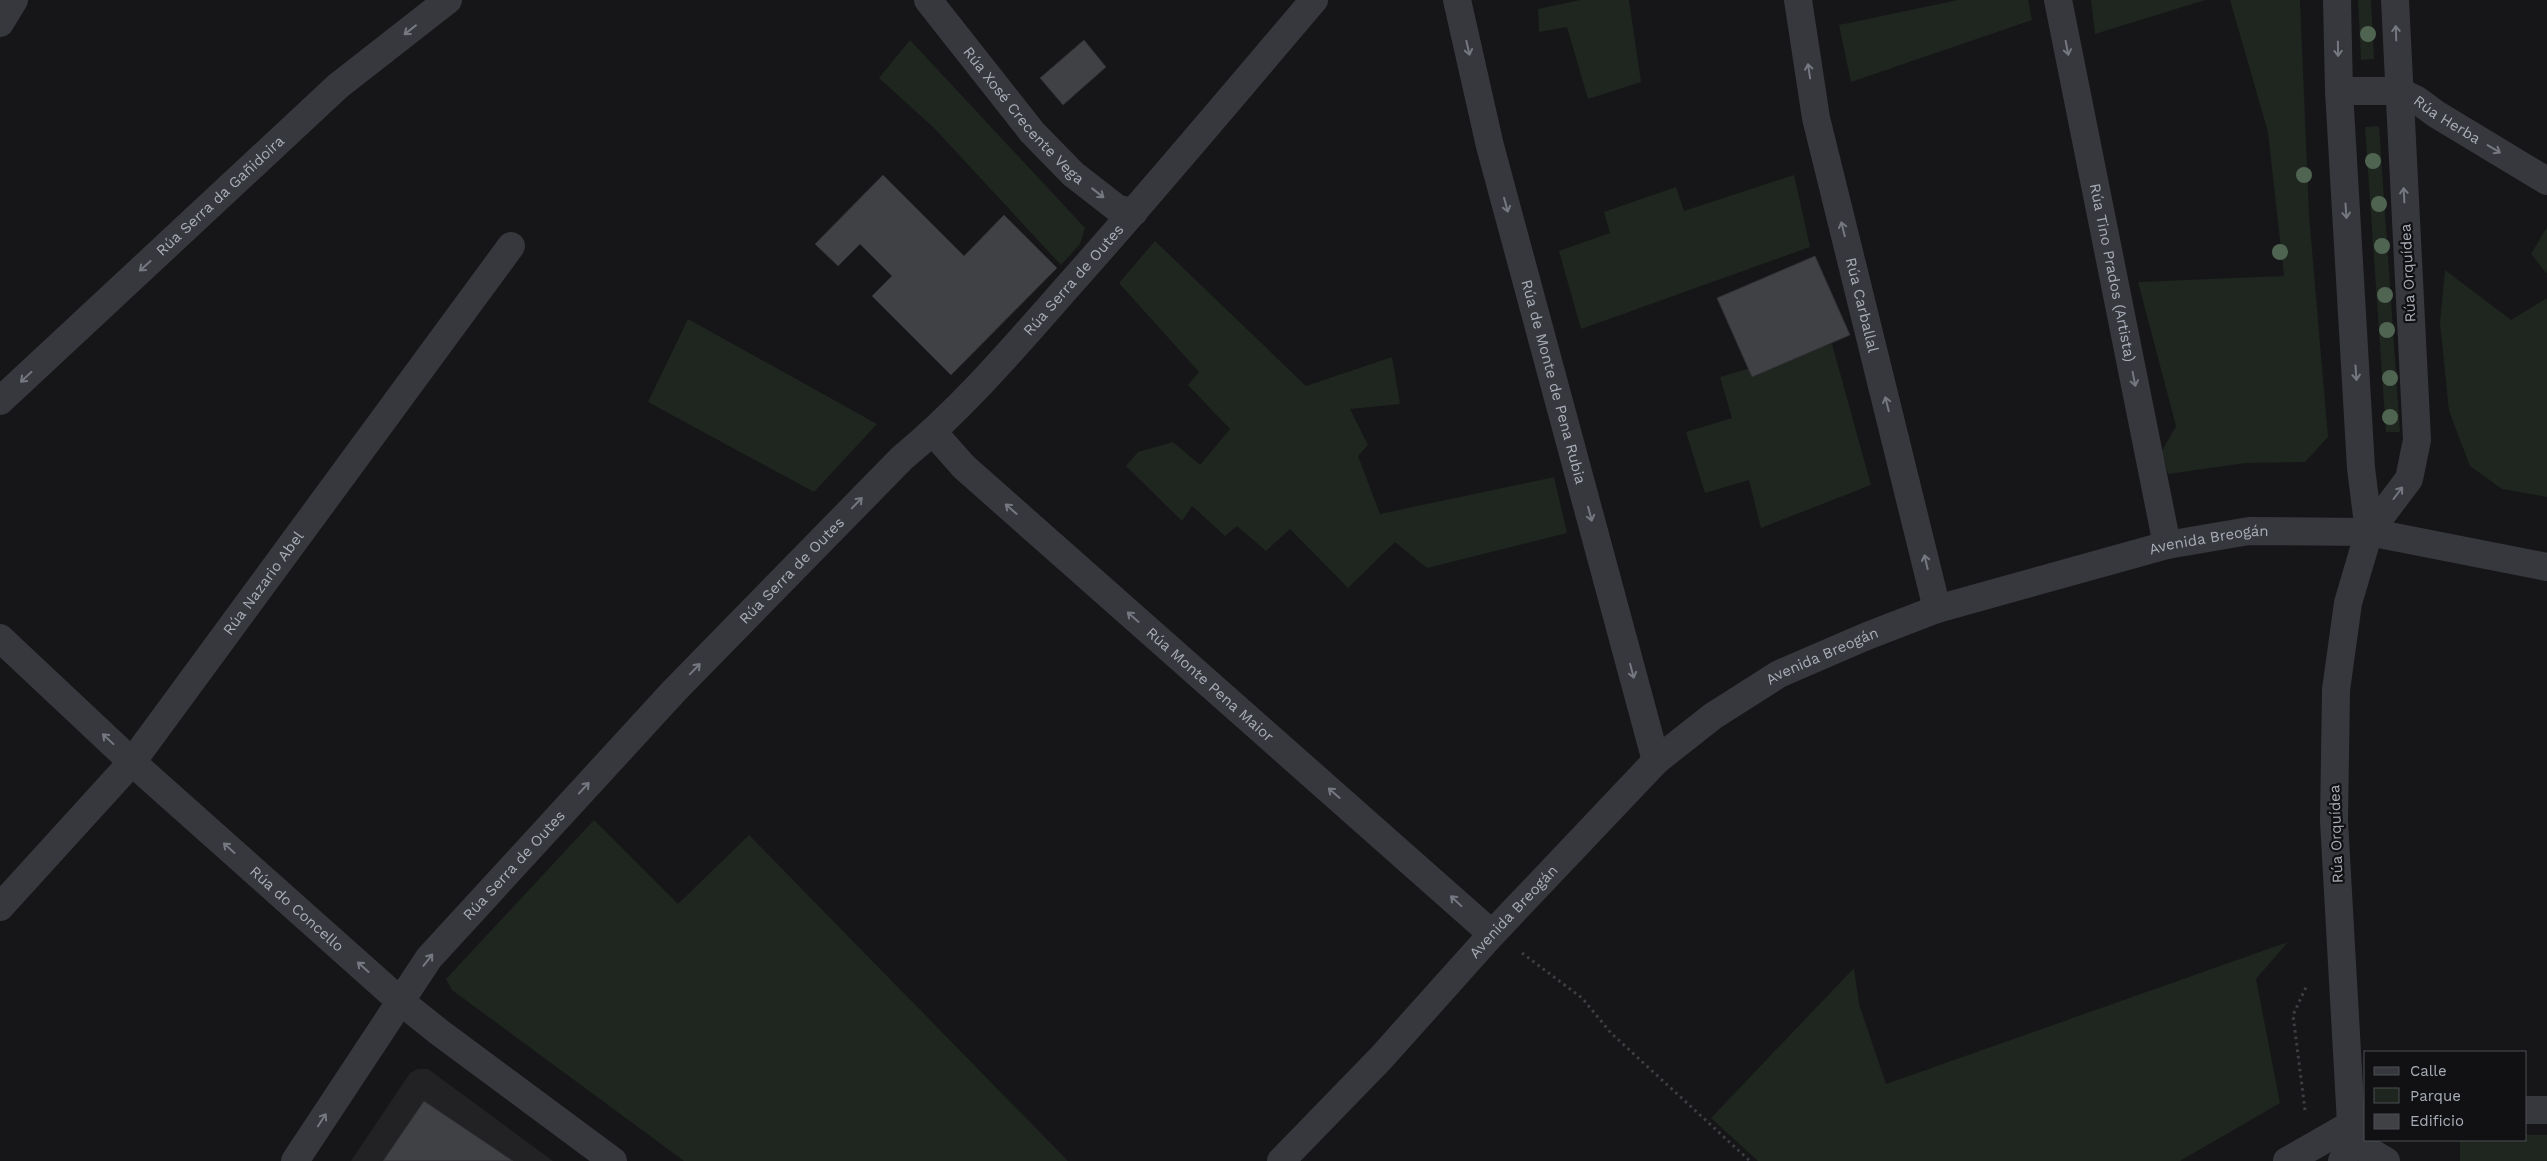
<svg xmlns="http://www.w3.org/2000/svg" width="2547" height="1161" viewBox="0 0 2547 1161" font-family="'Work Sans',sans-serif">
	<rect width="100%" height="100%" fill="#161618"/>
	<path fill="#222225" d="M418,1069H428L553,1161H351L410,1073Z"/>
	<path fill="#1e261f" d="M1580,0H1629L1641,82L1588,99L1567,27L1539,32L1538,9Z
		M1958,0H2028L2032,20L1851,82L1839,25Z
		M2091,0H2205L2095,34Z
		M2230,0H2300L2309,215L2328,437L2305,462L2245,463L2168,474L2162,451L2176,426L2138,282L2284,276L2268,132Z
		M2358,0H2371L2374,59L2361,60Z
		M910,40L1085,228L1080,244L1061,265L934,128L879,78Z
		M2379,126L2400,432H2386L2365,127Z
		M1794,175L1810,247L1581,329L1559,251L1610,233L1604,212L1676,187L1684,211Z
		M2547,227V274L2531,254Z
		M1155,241L1306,386L1392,357L1400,404L1350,409L1368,445L1358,456L1380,514L1554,477L1567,533L1427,568L1395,542L1348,588L1290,529L1266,551L1237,526L1225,536L1192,506L1182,521L1126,466L1138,452L1173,442L1200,465L1230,429L1188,385L1199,372L1119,283Z
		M2445,270L2511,320L2547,298V497L2502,489L2470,466L2449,411L2440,323Z
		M688,319L877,424L814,492L648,402Z
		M1832,344L1871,485L1761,528L1749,480L1705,493L1686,432L1732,418L1720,377Z
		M594,820L678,904L749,835L1068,1161H684L452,990L446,979Z
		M2288,942L2256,979L2280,1103L2180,1161H1758L1711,1118L1854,968L1859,1004L1886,1084Z
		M2526,1135H2547V1161H2460V1140H2526Z"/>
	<path fill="#404145" stroke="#303034" d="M1084,40L1106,67L1063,105L1040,78Z
		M883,175L964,256L1004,215L1057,268L951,375L872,296L892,276L860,244L838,266L815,244Z
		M1815,256L1850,335L1752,377L1717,298Z
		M424,1101L513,1161H383Z"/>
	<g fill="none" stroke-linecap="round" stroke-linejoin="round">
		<path stroke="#3d3f44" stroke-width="3" stroke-dasharray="2.5 4" stroke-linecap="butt" d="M1522,953L1582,998L1611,1033L1750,1161
			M2305,1110L2293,1015L2307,985"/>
		<g stroke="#37383d" stroke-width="28">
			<path id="s1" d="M928,0L1032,132L1073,174L1118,209L1134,212"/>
			<path id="s2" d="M1457,0L1490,146L1656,761"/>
			<path id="s3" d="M1798,0L1816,118L1937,609"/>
			<path id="s4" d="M2058,0L2167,545"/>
			<path d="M2337,0L2339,91L2361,468L2369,532"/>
			<path d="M0,23L14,0"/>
			<path id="s5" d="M2339,91H2398L2417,100L2436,114L2547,181"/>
			<path id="s6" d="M0,401L338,86L448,0"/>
			<path id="s7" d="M933,432L964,467L1492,934"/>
			<path id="s8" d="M0,638L132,762L399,1000L439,1032L613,1161"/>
			<path id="s9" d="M0,907L132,762L511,246"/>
			<path d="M2526,1110H2547"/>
			<path d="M2352,1141L2386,1161"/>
			<path id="s10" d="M295,1161L429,958L674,691L902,458C964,407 1017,344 1070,284C1153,191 1233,95 1314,0"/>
			<path id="s11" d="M1281,1161L1381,1058L1492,934L1656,761L1713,716L1779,674L1867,636L1937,609L2167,545L2249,531L2369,532L2547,567"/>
			<path d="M2287,1161L2350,1125"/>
			<path d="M2342,1161L2352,1141L2334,821L2336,690L2348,603L2369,532L2409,479L2417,440L2395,0"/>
		</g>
	</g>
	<g fill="#506452">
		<circle cx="2368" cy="34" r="8"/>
		<circle cx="2373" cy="161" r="8"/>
		<circle cx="2304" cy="175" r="8"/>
		<circle cx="2379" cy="204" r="8"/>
		<circle cx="2382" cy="246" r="8"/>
		<circle cx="2280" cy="252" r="8"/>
		<circle cx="2385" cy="295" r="8"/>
		<circle cx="2387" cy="330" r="8"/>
		<circle cx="2390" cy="378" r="8"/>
		<circle cx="2390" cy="417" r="8"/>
	</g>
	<defs><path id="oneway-shaft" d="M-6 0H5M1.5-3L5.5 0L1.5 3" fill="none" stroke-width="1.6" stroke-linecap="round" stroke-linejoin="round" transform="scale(1.25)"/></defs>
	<g stroke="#757881">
		<use href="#oneway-shaft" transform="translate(410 30) rotate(142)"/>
		<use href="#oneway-shaft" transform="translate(2396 33) rotate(-92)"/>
		<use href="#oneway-shaft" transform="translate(1468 48) rotate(77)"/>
		<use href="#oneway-shaft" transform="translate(2067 48) rotate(79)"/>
		<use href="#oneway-shaft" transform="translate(2338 49) rotate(89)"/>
		<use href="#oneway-shaft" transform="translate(1809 71) rotate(-99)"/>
		<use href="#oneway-shaft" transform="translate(2494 149) rotate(31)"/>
		<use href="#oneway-shaft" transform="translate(1098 193) rotate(38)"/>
		<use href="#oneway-shaft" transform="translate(2404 195) rotate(-93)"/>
		<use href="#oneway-shaft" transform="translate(1506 205) rotate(75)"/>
		<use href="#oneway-shaft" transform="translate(2346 211) rotate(86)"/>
		<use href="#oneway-shaft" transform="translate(1843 229) rotate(-104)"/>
		<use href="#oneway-shaft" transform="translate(145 266) rotate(138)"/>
		<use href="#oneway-shaft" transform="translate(2356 373) rotate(86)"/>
		<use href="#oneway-shaft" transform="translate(26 377) rotate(137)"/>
		<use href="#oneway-shaft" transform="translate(2134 379) rotate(79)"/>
		<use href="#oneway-shaft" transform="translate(1887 404) rotate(-104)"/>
		<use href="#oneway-shaft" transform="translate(2398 493) rotate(-53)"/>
		<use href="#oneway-shaft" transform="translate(857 503) rotate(-46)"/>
		<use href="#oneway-shaft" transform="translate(1011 509) rotate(-139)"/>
		<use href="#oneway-shaft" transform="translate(1590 514) rotate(75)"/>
		<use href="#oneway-shaft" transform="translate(1926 562) rotate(-103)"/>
		<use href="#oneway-shaft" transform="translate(1133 617) rotate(-139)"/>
		<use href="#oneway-shaft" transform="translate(695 669) rotate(-46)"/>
		<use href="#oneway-shaft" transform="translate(1632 671) rotate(75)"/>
		<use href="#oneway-shaft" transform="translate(108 739) rotate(-137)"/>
		<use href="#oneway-shaft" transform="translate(584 788) rotate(-47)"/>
		<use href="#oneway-shaft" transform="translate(1334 793) rotate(-139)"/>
		<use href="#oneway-shaft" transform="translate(229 848) rotate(-138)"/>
		<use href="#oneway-shaft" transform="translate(1456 901) rotate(-137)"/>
		<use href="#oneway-shaft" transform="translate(428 960) rotate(-52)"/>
		<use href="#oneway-shaft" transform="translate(363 967) rotate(-138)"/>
		<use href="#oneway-shaft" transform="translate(322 1120) rotate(-57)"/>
	</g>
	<g text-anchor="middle" stroke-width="4.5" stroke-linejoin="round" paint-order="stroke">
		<g font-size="15" fill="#a8adb8" stroke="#111113">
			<text dy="5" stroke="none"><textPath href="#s1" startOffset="150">Rúa Xosé Crecente Vega</textPath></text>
			<text dy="5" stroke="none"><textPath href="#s5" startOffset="116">Rúa Herba</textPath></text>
			<text dy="5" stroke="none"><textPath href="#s6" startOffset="301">Rúa Serra da Gañidoira</textPath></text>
			<text dy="5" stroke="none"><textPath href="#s4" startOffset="278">Rúa Tino Prados (Artista)</textPath></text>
			<text transform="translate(2408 273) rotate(-93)" y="5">Rúa Orquídea</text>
			<text dy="5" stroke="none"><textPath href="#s10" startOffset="1179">Rúa Serra de Outes</textPath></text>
			<text dy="5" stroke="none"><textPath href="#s3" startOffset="312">Rúa Carballal</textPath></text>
			<text dy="5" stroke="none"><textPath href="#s2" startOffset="394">Rúa de Monte de Pena Rubia</textPath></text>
			<text dy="5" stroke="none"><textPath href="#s11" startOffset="1151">Avenida Breogán</textPath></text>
			<text dy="5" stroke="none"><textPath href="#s10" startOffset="774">Rúa Serra de Outes</textPath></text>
			<text dy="5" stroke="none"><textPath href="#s9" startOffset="418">Rúa Nazario Abel</textPath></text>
			<text dy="5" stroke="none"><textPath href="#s11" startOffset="746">Avenida Breogán</textPath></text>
			<text dy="5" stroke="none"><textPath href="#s7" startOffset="375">Rúa Monte Pena Maior</textPath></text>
			<text transform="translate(2336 834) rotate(-92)" y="5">Rúa Orquídea</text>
			<text dy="5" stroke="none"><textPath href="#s10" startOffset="369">Rúa Serra de Outes</textPath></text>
			<text dy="5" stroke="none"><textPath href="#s8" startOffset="402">Rúa do Concello</textPath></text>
			<text dy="5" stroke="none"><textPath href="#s11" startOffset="341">Avenida Breogán</textPath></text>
		</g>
	</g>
	<rect x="2364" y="1051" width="162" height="90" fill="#111113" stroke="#4d4f55"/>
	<rect x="2374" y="1067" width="25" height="8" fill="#37383d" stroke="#4d4f55"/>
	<text x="2410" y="1076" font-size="15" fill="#a8adb8">Calle</text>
	<rect x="2374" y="1088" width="25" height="15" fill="#1e261f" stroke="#4d4f55"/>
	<text x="2410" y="1101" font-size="15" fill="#a8adb8">Parque</text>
	<rect x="2374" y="1114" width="25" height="15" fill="#404145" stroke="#4d4f55"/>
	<text x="2410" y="1126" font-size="15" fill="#a8adb8">Edificio</text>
</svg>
